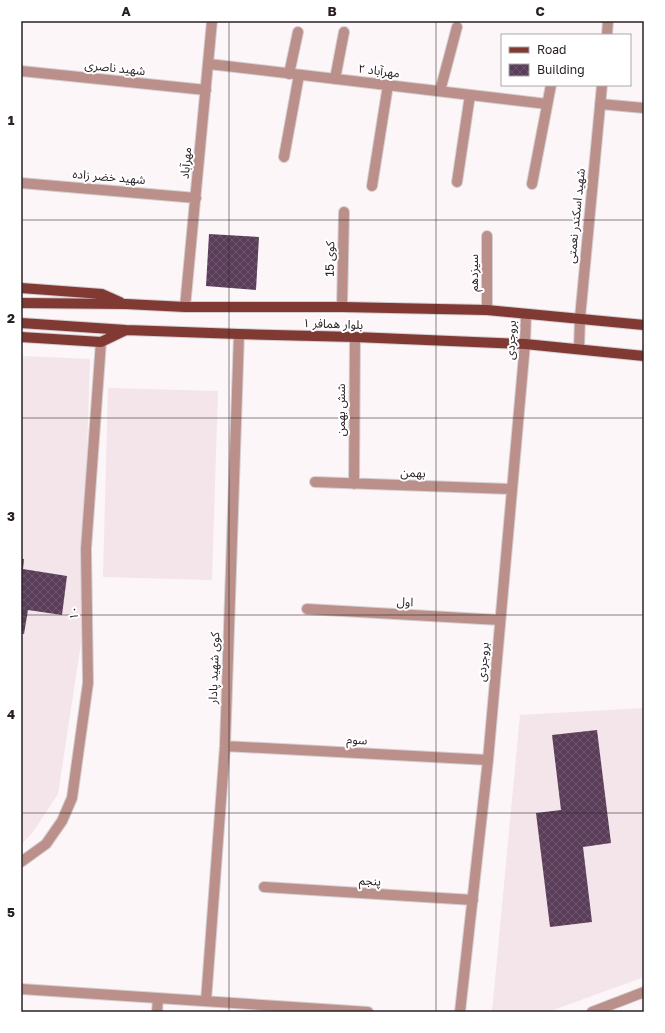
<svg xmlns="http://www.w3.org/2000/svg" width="665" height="1033" viewBox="0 0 665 1033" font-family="'Golos Text','Noto Sans Arabic',sans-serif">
	<defs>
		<pattern id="building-cross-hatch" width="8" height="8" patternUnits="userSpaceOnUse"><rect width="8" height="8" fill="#5a3d58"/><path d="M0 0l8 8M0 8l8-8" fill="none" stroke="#6e566c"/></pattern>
	</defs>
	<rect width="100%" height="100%" fill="#fcf6f8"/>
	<path fill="#f3e5e9" d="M21,356L90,359L81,643L58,794L33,832L21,845Z
		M108,388L218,391L212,580L103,577Z
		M644,708V977L548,1012H492L520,715Z"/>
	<path fill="url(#building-cross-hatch)" d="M209,234L259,237L256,290L206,286Z
		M21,559H24L23,569L67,576L62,615L28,610L24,634L21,633Z
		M597,730L611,843L583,847L592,922L550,927L536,813L561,810L552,735Z"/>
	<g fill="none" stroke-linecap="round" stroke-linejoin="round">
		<g stroke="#d6cfd2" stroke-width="12">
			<path id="minor" d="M607,35L608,21
				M209,64L547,104
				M21,71L206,90
				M289,74L298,32
				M335,79L344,32
				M440,91L457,27
				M600,104L644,108
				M284,157L299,75
				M457,182L470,95
				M21,183L196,198
				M532,184L551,85
				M372,186L388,85
				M185,307L212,21
				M342,307L344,212
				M487,310V236
				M579,349L580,318L602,85
				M315,482L511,489
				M354,484L355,337
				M307,609L500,620
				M225,746L488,760
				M21,862L46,844L62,821L72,798L88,683L86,549L101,342
				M264,887L473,900
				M21,989L368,1012
				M206,1001L225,746L239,334
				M157,1012L158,998
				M460,1012L488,760L525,344L526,314
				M592,1012L644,992"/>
		</g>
		<g stroke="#d6cfd2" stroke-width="12">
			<path id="major" d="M21,288L102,294L120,302
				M21,303L126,304L185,307H342L487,310L644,325
				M21,323L126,330L239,334L355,337L525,344L644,356
				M21,337L101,342L126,330"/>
		</g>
		<use href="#minor" stroke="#bb908b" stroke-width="10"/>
		<use href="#major" stroke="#813934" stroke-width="10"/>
	</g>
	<path fill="none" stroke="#292023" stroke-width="1" stroke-opacity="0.55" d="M229,21V1012M436,21V1012M21,220H644M21,418H644M21,615H644M21,813H644"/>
	<g text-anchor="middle" stroke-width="4" stroke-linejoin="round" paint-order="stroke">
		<g font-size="12" fill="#292023" stroke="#fff">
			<text transform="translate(115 68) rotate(6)" y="4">شهید ناصری</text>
			<text transform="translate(379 71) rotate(7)" y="4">مهرآباد ۲</text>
			<text transform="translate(186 163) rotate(-85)" y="4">مهرآباد</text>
			<text transform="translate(109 177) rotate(5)" y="4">شهید خضر زاده</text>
			<text transform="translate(576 216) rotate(-84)" y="4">شهید اسکندر نعمتی</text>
			<text transform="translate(330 259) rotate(-89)" y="4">کوی 15</text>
			<text transform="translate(474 273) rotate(-90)" y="4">سیزدهم</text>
			<text transform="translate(333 324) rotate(2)" y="4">بلوار همافر ۱</text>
			<text transform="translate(511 340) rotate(-87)" y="4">بروجردی</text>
			<text transform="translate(341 410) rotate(-90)" y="4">شش بهمن</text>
			<text transform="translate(413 473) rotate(2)" y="4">بهمن</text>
			<text transform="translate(405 602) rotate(3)" y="4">اول</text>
			<text transform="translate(74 613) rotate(-91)" y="4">۱۰</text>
			<text transform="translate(483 662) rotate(-85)" y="4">بروجردی</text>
			<text transform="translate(214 668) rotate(-88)" y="4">کوی شهید پادار</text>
			<text transform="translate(357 740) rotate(3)" y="4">سوم</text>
			<text transform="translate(370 881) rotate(3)" y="4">پنجم</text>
		</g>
	</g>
	<rect width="665" height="1033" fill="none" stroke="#ffffff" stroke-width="44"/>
	<rect x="501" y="34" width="130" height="52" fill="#ffffff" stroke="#a9a6a7"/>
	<rect x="509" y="47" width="20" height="6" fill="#813934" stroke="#a9a6a7"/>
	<text x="537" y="54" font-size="12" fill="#292023">Road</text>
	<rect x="509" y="64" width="20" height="12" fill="url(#building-cross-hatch)" stroke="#a9a6a7"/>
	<text x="537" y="74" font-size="12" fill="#292023">Building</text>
	<rect x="22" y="22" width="621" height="989" fill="none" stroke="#292023" stroke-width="1.5"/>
	<g font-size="13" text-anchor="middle" font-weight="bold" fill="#292023">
		<text x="126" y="16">A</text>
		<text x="332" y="16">B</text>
		<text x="540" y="16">C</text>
		<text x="11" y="125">1</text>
		<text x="11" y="323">2</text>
		<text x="11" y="521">3</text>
		<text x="11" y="719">4</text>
		<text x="11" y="917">5</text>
	</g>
</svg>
